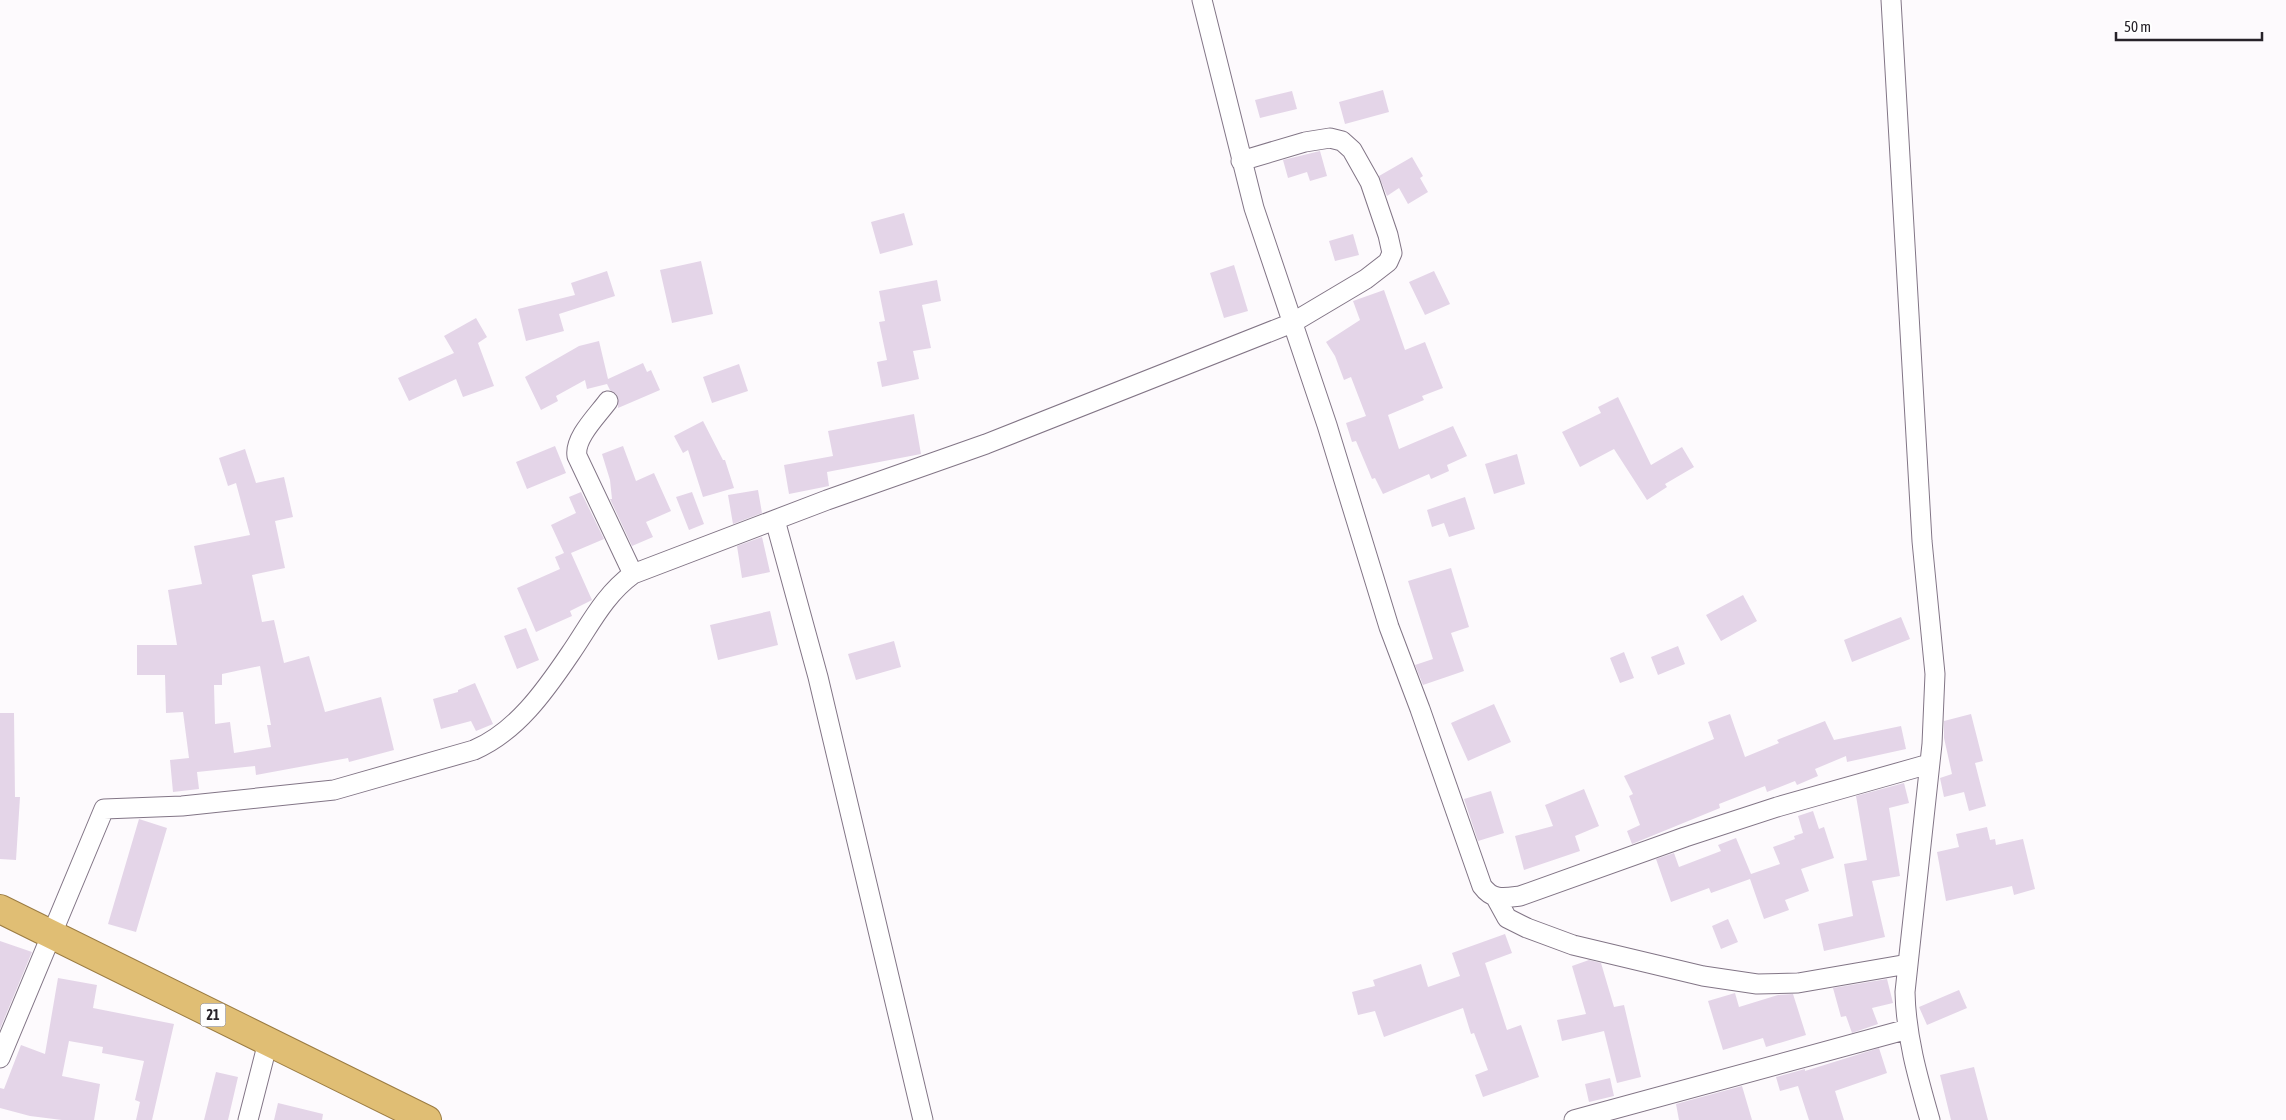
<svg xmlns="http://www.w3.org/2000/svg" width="2286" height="1120" viewBox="0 0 2286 1120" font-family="'Asap Condensed',sans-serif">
	<rect width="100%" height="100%" fill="#fdfafd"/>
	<path fill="#e4d5e8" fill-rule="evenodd" d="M1383,90L1389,112L1345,124L1339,102Z
		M1292,91L1297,109L1260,118L1255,100Z
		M1320,151L1327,176L1310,181L1307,172L1288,178L1283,160Z
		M1412,157L1423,176L1420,178L1428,192L1408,204L1399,188L1387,196L1379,176Z
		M904,213L913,245L880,254L871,222Z
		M1353,234L1359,255L1335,261L1329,241Z
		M701,261L713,314L672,323L660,270Z
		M1234,265L1248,311L1224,318L1210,273Z
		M607,271L615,296L559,314L564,331L526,341L518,309L575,295L571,283Z
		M1434,271L1450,304L1425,315L1409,282Z
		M937,280L941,301L922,305L931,348L913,351L919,379L882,387L877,362L887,360L879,322L885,321L879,291Z
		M1384,290L1405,350L1425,342L1443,388L1422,396L1424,400L1388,415L1399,449L1453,426L1467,456L1447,465L1449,471L1431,479L1429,474L1383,494L1375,478L1372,479L1356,441L1352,442L1346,423L1366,416L1351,377L1344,380L1335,356L1326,342L1360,320L1353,301Z
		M476,318L487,337L478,343L494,386L463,397L456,379L409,401L398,378L454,353L444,336Z
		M599,341L608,379L643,363L647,372L651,370L660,390L618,408V396L610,390L607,384L587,389L585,380L556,396L558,401L541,410L525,377L579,346Z
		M739,364L748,391L712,403L703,377Z
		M1618,397L1651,465L1682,447L1694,467L1665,484L1667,487L1647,500L1614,449L1580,467L1562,432L1601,413L1598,407Z
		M914,414L921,454L827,472L829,486L789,494L784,465L833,456L828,431Z
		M703,421L723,460H725L734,488L703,497L688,450L683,453L674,436Z
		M555,446L566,473L527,489L516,462Z
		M623,446L636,481L654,473L671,511L646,522L653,537L632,546L610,499H612L610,480L602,454Z
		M245,449L256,483L284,477L293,517L275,521L285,568L252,575L262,622L274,620L284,663L309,656L325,712L381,697L394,750L349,762L348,758L256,775L255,766L197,772L199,789L173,792L170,760L189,758L183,712L166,713L165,675H137V645H177L168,590L202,584L194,546L250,535L236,483L228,486L219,458ZM260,666L271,725H267L271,747L234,753L230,722L215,724L214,685H222V674Z
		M1517,454L1525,484L1494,494L1485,464Z
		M758,490L762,513L733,524L728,495Z
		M581,492L604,539L571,553L592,600L570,611L572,616L536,632L517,588L560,569L555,557L564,553L551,525L576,513L569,497Z
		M692,492L704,524L689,530L676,497Z
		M1465,497L1475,529L1449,537L1444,523L1432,527L1427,510Z
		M762,537L770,572L742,578L737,546Z
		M1451,568L1469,627L1451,633L1464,671L1423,685L1415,665L1433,659L1408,581Z
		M1743,595L1757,621L1721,641L1706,615Z
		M770,611L778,645L718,660L710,625Z
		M1901,617L1910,639L1852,662L1844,640Z
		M526,628L539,660L517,669L504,636Z
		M894,641L901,667L856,680L848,654Z
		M1678,646L1685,664L1658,675L1651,657Z
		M1624,652L1634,678L1620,683L1610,658Z
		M475,683L493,724L476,731L471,721L441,729L433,699L458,692V690Z
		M1494,704L1511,742L1468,761L1451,723Z
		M0,713H14L15,797H20L16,860L0,859Z
		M1730,714L1745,757L1779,743L1777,740L1825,721L1834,740L1901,726L1906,749L1847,762L1846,756L1815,769L1818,776L1797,785L1795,781L1767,792L1765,786L1719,804L1720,808L1632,844L1627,831L1640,825L1629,796L1633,794L1624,776L1714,739L1708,722Z
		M1971,714L1983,761L1975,763L1986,806L1969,811L1964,792L1944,797L1940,778L1952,774L1944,738V721Z
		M1904,783L1909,803L1889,808L1900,876L1872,881L1885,937L1824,951L1818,924L1853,916L1844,864L1867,860L1856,796Z
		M1584,789L1599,826L1575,836L1580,851L1524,870L1515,836L1553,826L1545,805Z
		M1491,791L1504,833L1478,841L1464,799Z
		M1813,811L1819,829L1824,827L1834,858L1801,869L1809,891L1785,900L1789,910L1764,919L1750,879L1711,893L1709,888L1671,902L1656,859L1674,853L1679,867L1721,851L1718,845L1736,838L1751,874L1780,864L1773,847L1795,839L1794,836L1803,833L1798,816Z
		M139,819L167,828L136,932L108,924Z
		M1987,827L1990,840L1995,839L1996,845L2023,839L2035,889L2014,895L2012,886L1946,901L1937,852L1959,847L1956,834Z
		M1728,919L1738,942L1721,949L1712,926Z
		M1505,934L1512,953L1485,963L1507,1030L1521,1025L1539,1077L1483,1097L1475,1075L1488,1070L1474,1033L1471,1034L1463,1008L1384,1037L1375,1011L1358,1015L1352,992L1375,986L1373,980L1421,964L1428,987L1460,976L1452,953Z
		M0,941L32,952L0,1029Z
		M1589,960L1601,963L1614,1007L1624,1005L1641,1077L1617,1083L1604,1031L1562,1041L1557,1020L1586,1014L1572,966Z
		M58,978L97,985L93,1008L174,1024L152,1120H136L140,1102L135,1100L144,1061L102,1053L103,1047L69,1041L62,1076L100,1084L94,1120H62L30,1116L0,1108V1088L4,1089L21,1045L45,1054Z
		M1887,979L1893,1003L1872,1008L1878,1024L1852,1033L1846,1016L1841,1017L1833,988Z
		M1959,990L1967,1008L1927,1025L1919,1007Z
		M1735,993L1739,1007L1778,995L1793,994L1806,1035L1766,1047L1763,1038L1723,1050L1708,1001Z
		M1879,1048L1887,1073L1835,1091L1844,1120H1809L1798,1086L1780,1091L1776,1077L1805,1069V1071Z
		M1974,1067L1988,1120H1951L1940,1075Z
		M216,1072L238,1077L228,1120H204Z
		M1610,1078L1614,1096L1589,1102L1585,1084Z
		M1742,1086L1752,1120H1679L1676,1104Z
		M278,1103L323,1114L322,1120H274Z"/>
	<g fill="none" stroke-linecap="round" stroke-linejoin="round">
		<g stroke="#827586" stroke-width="21">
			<path id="minor" d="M1202,0L1254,208L1327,425L1389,627L1420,709L1482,886C1493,901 1504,898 1520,896L1685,837L1777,807L1929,764
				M1891,0L1922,541L1935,674L1932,744L1905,992C1906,1037 1918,1078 1930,1120
				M608,401C597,416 574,438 577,456L633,574
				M775,520L818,677L923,1120
				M1496,898L1507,918L1527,928L1573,945L1703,976L1757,984L1798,983L1908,964
				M0,1058L104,809L182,806L334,790L474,750C516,732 545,691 570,654C590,625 604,595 633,574L827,500L986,444L1292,323L1366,279L1388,262L1392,253L1388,235L1370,182L1352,150L1342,141L1330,138L1305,142L1241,161
				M248,1120L268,1042
				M1574,1120L1908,1029"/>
		</g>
		<g stroke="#9b7c43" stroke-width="30">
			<path id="trunk" d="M0,909L427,1120"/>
		</g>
		<use href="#minor" stroke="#fff" stroke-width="19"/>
		<use href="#trunk" stroke="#e0be74" stroke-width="28"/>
	</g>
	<g text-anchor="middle" stroke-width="4" stroke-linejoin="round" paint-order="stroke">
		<rect fill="#fff" stroke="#686469" stroke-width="1" x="200.5" y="1003.5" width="25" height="23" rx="4"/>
		<g font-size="14" font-weight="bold" fill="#272229">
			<text x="213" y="1020">21</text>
		</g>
	</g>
	<path d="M2116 32v8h146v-8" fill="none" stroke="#272229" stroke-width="2.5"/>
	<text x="2124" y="32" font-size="15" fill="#272229" stroke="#ffffff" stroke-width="4" paint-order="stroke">50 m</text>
</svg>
